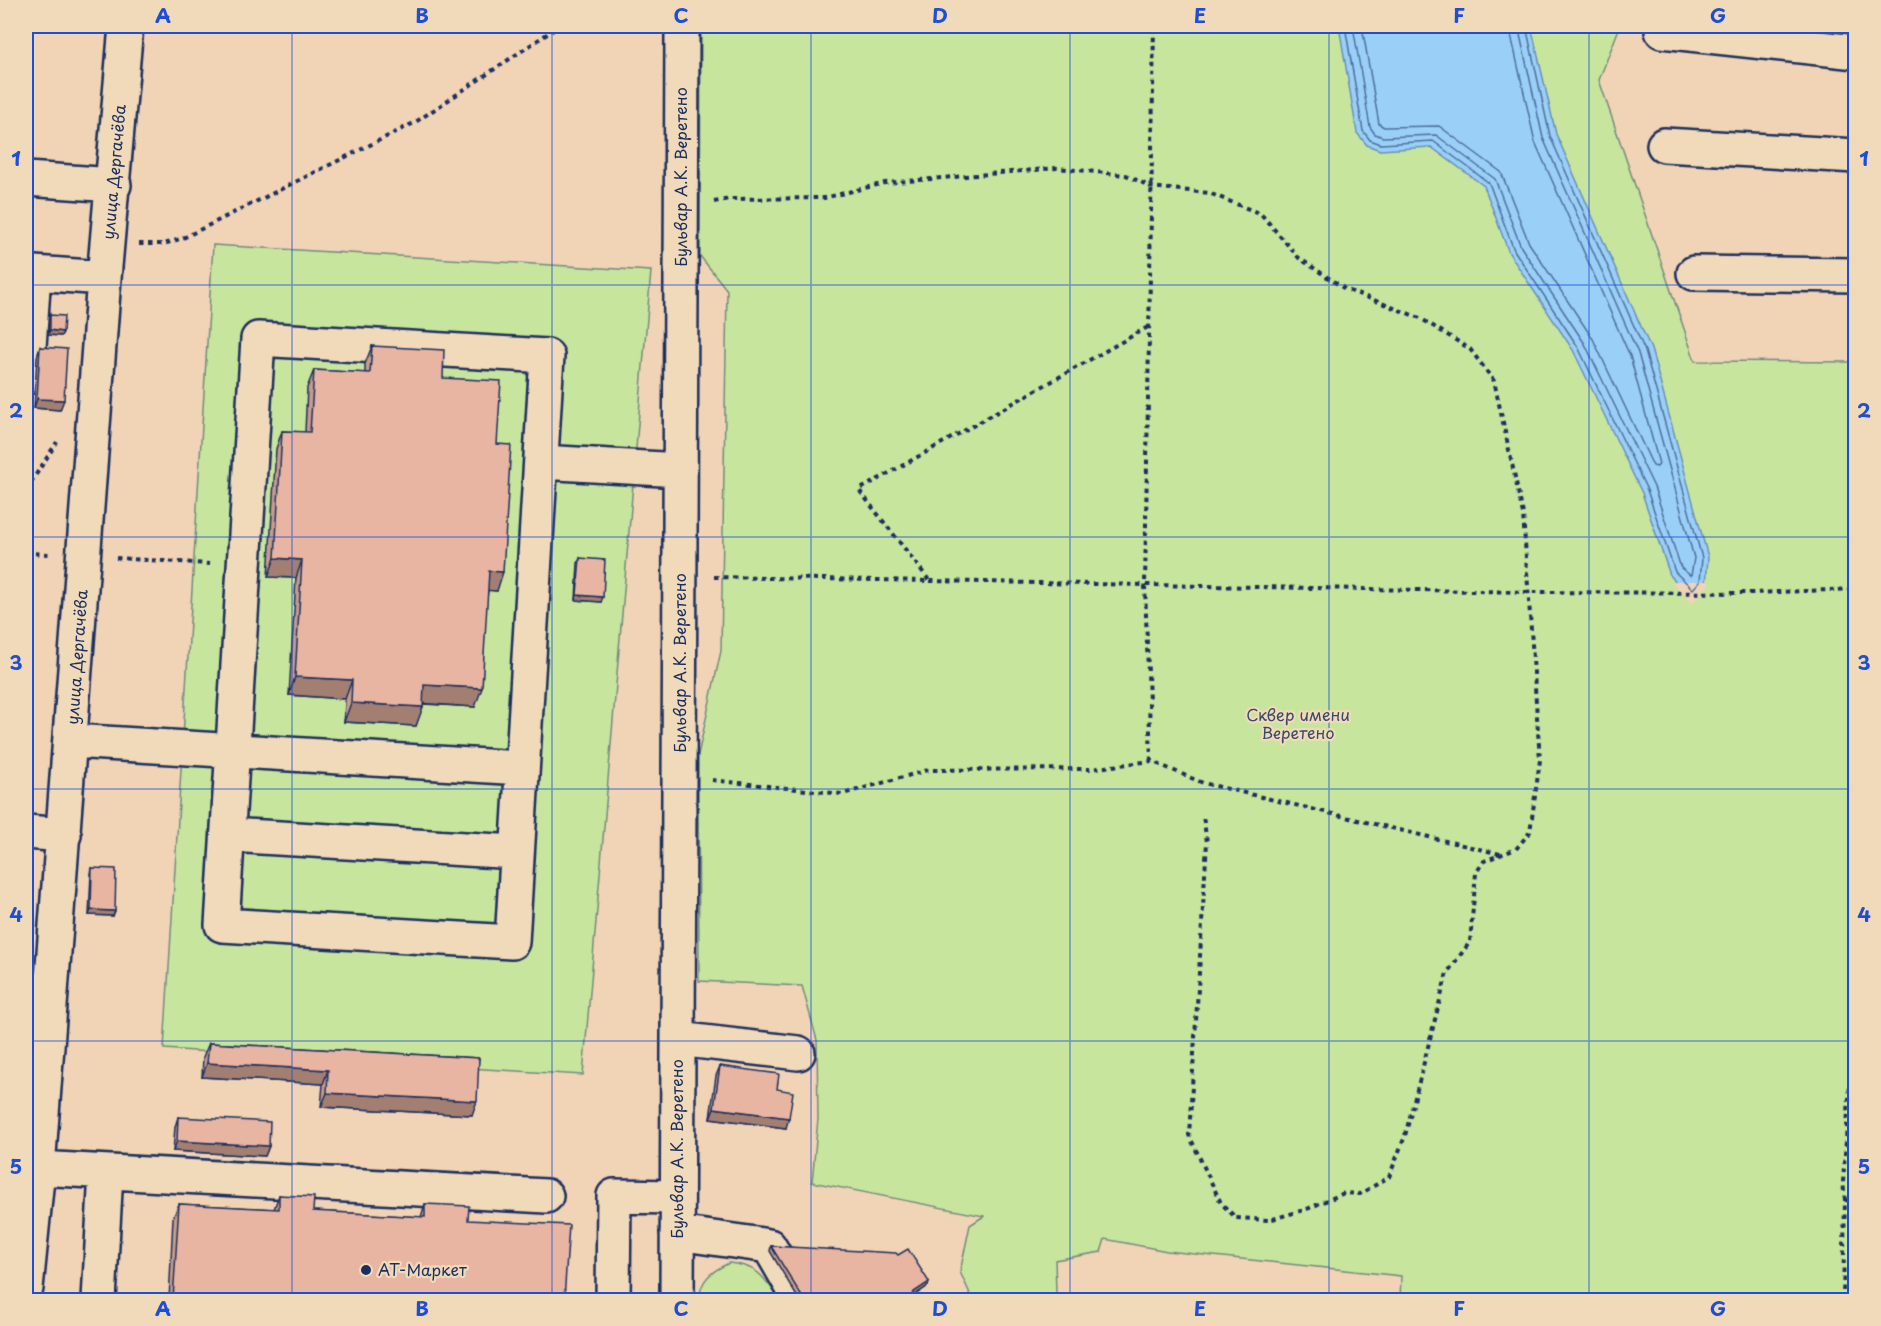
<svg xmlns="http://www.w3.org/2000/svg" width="1881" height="1326" viewBox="0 0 1881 1326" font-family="'Playpen Sans',sans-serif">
	<rect width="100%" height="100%" fill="#f1d4b5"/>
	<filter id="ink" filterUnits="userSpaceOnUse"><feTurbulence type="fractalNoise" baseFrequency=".0167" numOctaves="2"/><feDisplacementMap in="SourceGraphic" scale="12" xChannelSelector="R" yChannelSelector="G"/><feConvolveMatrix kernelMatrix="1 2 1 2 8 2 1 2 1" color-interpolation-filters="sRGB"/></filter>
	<g filter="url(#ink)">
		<path fill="#c8e59d" stroke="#728a7e" stroke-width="1.5" d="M701,26H1620L1599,80L1695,361L1855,362L1856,1178L1852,1300H1400L1401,1276L1167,1251L1105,1239L1101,1252L1055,1260L1056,1292L1060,1300H973L960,1272L970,1225L984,1216L812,1182L818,1119L817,1040L802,986L699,981L698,755L721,651L727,290L700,256Z
			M213,245L651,271L583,1075L164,1049Z
			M729,1263C759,1266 764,1278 780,1300H700C699,1280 712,1271 729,1263Z"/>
		<path fill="#9acff8" stroke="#678fba" stroke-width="1.5" d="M1339,26H1531L1556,134L1651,349L1708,557L1706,585L1692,600L1670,575L1642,493L1573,350L1509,253L1484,186L1431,147L1380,150L1367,145L1357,133Z"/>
		<path fill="#f1d4b5" d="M1671,581H1709L1708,586L1692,603Z"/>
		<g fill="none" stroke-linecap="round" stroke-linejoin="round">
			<path stroke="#4e6f9c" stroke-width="1.5" d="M1345,26L1363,131L1370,140L1381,144L1433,141L1489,183L1514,250L1578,347L1647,490L1675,572L1693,589L1700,581L1702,558L1645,351L1550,136L1526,26
				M1353,26L1370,127L1375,134L1383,137L1436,135L1495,179L1521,247L1585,344L1654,487L1681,568L1691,576L1694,558L1638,353L1543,138L1518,26
				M1362,26L1379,124L1384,127L1439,126L1501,172L1529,243L1593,339L1653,466L1657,467L1659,464L1630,356L1535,142L1509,26"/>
			<g stroke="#1b2f5e" stroke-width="38">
				<path id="minor" d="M1662,31L1856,52
					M1664,145L1856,156
					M26,179L114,185
					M1694,273L1856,275
					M258,339L547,356L512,942L222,925Z
					M27,377L34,273L104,278
					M541,462L680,470
					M71,741L522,768
					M26,832L64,835
					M228,835L517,852
					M678,1039L798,1053
					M38,1168L546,1196
					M677,1233L769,1246L800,1300
					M26,1288L38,1168L104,278L126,26
					M99,1300L106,1172
					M613,1300L614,1196L677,1197
					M677,1300L682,26"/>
			</g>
			<path stroke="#1b2f5e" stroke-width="4" stroke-dasharray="4.5 4.5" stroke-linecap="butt" d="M714,202L729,199L824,198L885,183L1057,168L1126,175L1151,187L1209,193L1261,214L1299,258L1345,289L1420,318L1470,349L1494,381L1523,514L1540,760L1530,832L1516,849L1484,861L1476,873L1470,942L1447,973L1405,1136L1389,1177L1360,1194L1344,1193L1307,1209L1269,1220L1236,1218L1221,1203L1189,1135L1207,842L1203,816
				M139,244H164L183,238L414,123L559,26
				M26,490L57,442
				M26,553L51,554
				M116,558L210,564
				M714,577L1528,592L1753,593L1856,589
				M929,580L859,490L1148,327
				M1151,761L1145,586L1154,26
				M712,780L843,794L928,770L1090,769L1151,761L1203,783L1500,854
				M1845,1200L1843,1182L1856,1000
				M1843,1300L1845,1200L1856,1202"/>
			<use href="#minor" stroke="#f1dab9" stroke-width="33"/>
		</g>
		<path fill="#c89c8c" stroke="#1b2f5e" stroke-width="1.5" d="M50,315L63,332L61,336L48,335L49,320Z
			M372,346L443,378L497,444V591L488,590L475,707L423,704L416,726L344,722L345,699L289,695L296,578L268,577L276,449L282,431L305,432L307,388L314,370L365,373V364Z
			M40,347L60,410L34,408L37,357Z
			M580,558L601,602L576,600L578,563Z
			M92,868L113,916L89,915L91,873Z
			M209,1043L479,1058L472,1115L321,1107L323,1084L202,1077L203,1057Z
			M720,1066L777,1089L786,1128L710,1118L716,1076Z
			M178,1117L269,1146L265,1156L173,1151L175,1127Z
			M279,1195L313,1211L421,1217L425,1204L468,1220L564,1300H169L173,1218L179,1204L274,1209Z
			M771,1246L898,1255L929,1282L928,1286L912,1297L910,1300H799L770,1251Z"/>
		<path fill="#a37f72" stroke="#1b2f5e" stroke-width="1.5" d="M50,330L63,332L61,336L48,335Z
			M37,399L64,400L60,410L34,408Z
			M275,558L302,560L296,578L268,577Z
			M489,571L503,572L497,591L482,590Z
			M577,595L603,597L601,602L576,600Z
			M295,677L352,680L345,699L289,695Z
			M424,685L482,688L475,707L417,703Z
			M351,703L423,707L416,726L344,722Z
			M91,910L115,911L113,916L89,915Z
			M207,1063L328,1070L323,1084L202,1077Z
			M327,1093L477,1101L472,1115L321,1107Z
			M714,1108L789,1118L786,1128L710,1118Z
			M177,1141L269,1146L265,1156L173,1151Z
			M929,1282L928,1286L912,1297L910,1300L914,1292Z"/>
		<path fill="#e9b5a3" stroke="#1b2f5e" stroke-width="1.5" d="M50,315L64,316L63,332L50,330Z
			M372,346L444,350L443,378L501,381L497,444L511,445L503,572L489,571L482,688L424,685L423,707L351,703L352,680L295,677L302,560L275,558L282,431L310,432L314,370L370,373Z
			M40,347L67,349L64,400L37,399Z
			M580,558L605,560L603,597L577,595Z
			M92,868L116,869L115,911L91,910Z
			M209,1043L479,1058L477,1101L327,1093L328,1070L207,1063Z
			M720,1066L779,1074L777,1089L793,1092L789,1118L714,1108Z
			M178,1117L270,1122L269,1146L177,1141Z
			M279,1195L314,1197L313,1211L425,1217V1204L469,1206L468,1220L569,1225L564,1300H173L179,1204L279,1209Z
			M771,1246L896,1253L898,1255L908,1249L929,1282L914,1292L910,1300H804Z"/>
	</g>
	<path fill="none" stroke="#1d4ed8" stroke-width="1.5" stroke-opacity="0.55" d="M292,26V1300M552,26V1300M811,26V1300M1070,26V1300M1329,26V1300M1589,26V1300M26,285H1856M26,537H1856M26,789H1856M26,1041H1856"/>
	<circle fill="#1b2f5e" stroke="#f1dab9" stroke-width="2" cx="366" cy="1270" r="6"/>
	<g text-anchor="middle" stroke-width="4.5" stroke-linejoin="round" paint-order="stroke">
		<g font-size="16" fill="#1b2f5e" stroke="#f1dab9">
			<text transform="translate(114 172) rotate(-85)" y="6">улица Дергачёва</text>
			<text transform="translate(681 177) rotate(-90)" y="6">Бульвар А.К. Веретено</text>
			<text transform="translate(77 657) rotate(-86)" y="6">улица Дергачёва</text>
			<text transform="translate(680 663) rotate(-90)" y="6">Бульвар А.К. Веретено</text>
			<text transform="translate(677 1149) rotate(-90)" y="6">Бульвар А.К. Веретено</text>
		</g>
		<g font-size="16" fill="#354a67" stroke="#f1dab9">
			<text x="1298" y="721">Сквер имени<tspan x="1298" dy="18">Веретено</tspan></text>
		</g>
		<g font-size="16" fill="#1b2f5e" stroke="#f1dab9" text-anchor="start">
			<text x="378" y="1276">АТ-Маркет</text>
		</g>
	</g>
	<rect width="1881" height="1326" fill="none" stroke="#f1dab9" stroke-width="66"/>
	<rect x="33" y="33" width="1815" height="1260" fill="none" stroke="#1d4ed8" stroke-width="2"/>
	<g font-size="20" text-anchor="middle" font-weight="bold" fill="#1d4ed8">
		<text x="163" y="23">A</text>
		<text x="422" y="23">B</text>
		<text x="681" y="23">C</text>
		<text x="940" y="23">D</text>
		<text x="1200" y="23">E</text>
		<text x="1459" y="23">F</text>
		<text x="1718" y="23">G</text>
		<text x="16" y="166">1</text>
		<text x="1864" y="166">1</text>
		<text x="16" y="418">2</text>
		<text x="1864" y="418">2</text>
		<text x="16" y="670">3</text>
		<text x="1864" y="670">3</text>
		<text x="16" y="922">4</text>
		<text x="1864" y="922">4</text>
		<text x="16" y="1174">5</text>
		<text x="1864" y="1174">5</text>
		<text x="163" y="1316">A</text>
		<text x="422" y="1316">B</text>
		<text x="681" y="1316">C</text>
		<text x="940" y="1316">D</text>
		<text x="1200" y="1316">E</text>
		<text x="1459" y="1316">F</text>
		<text x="1718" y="1316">G</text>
	</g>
</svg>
